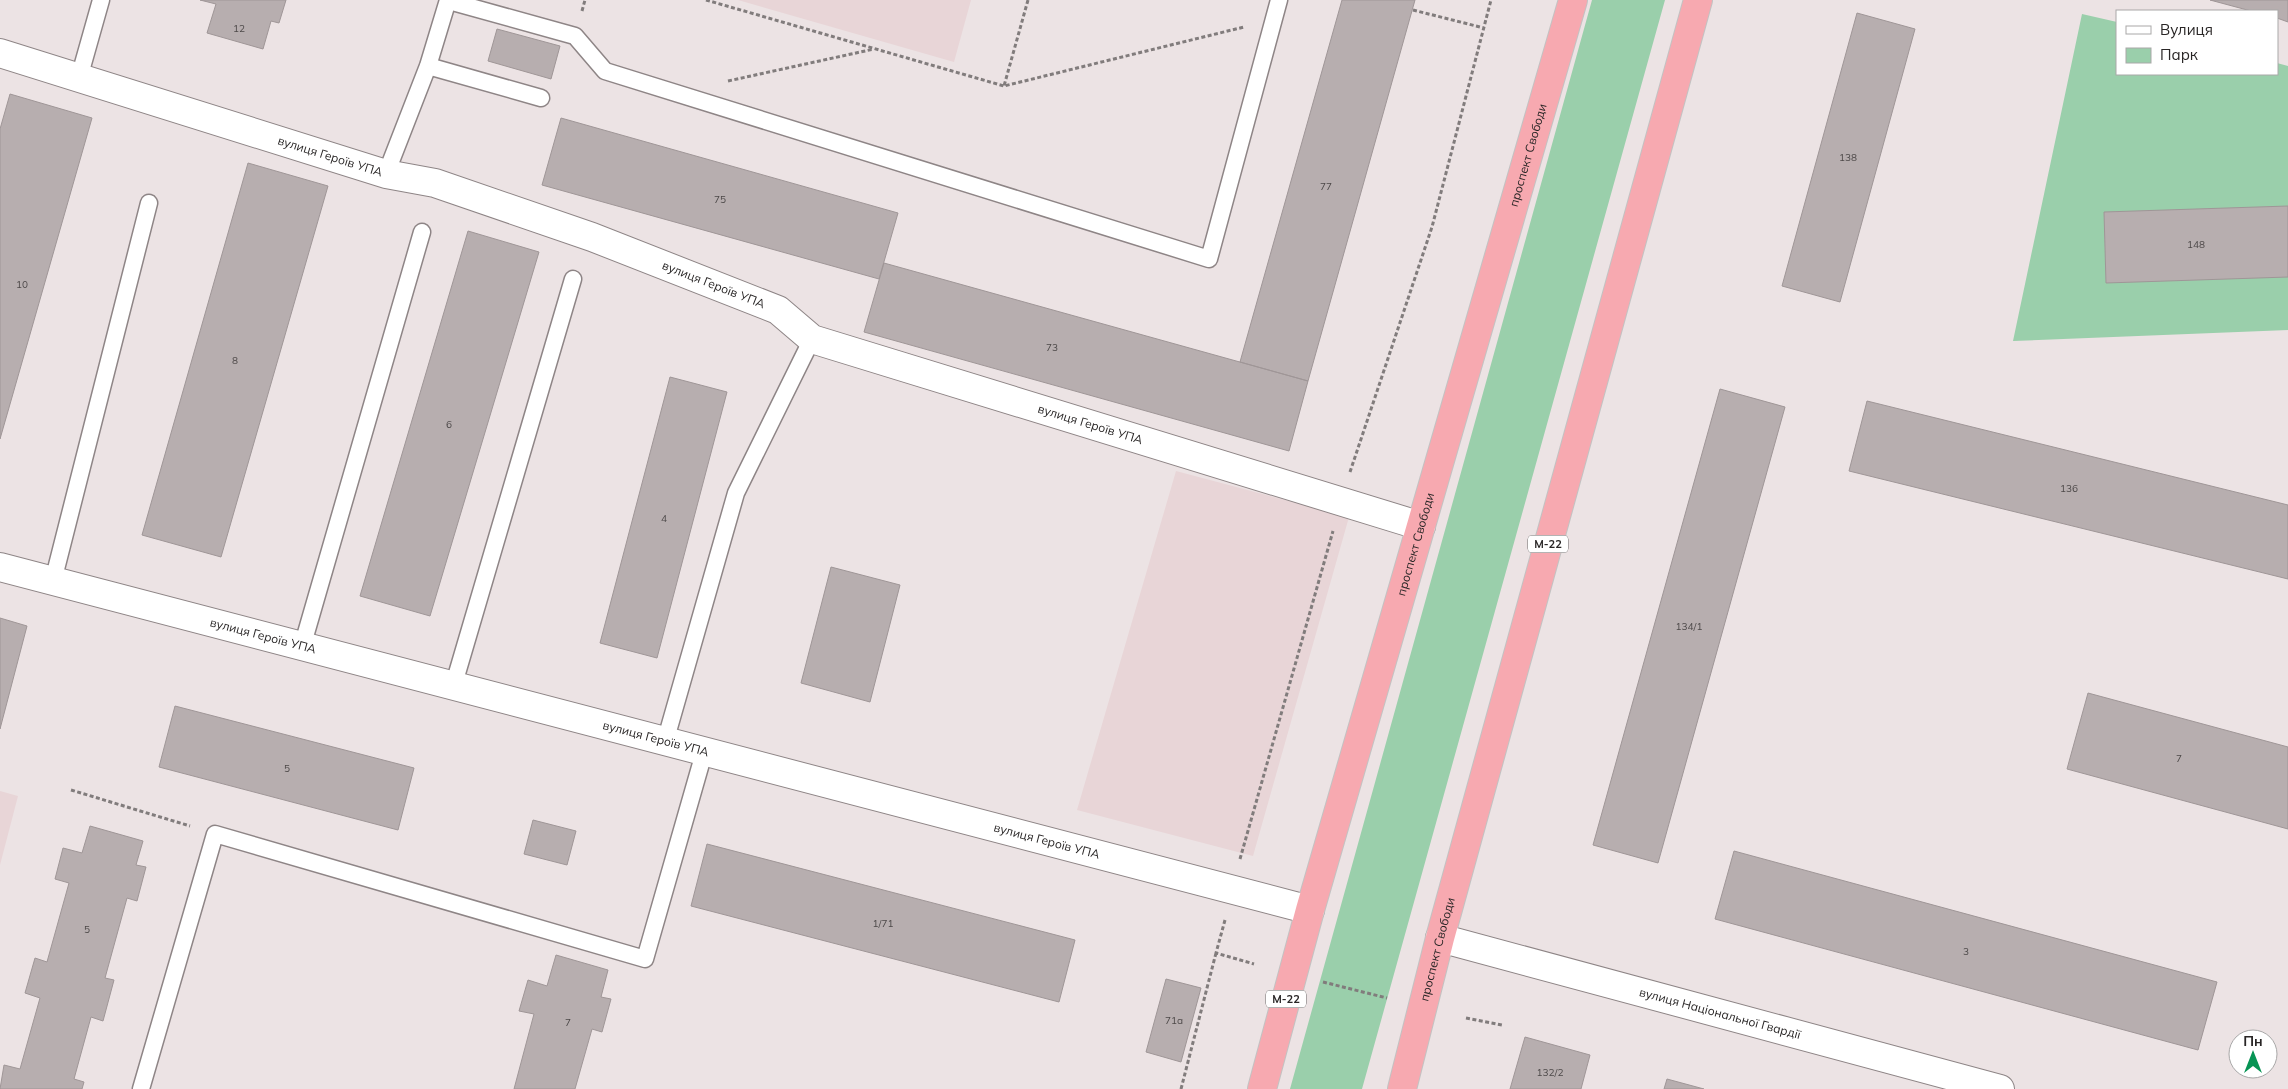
<svg xmlns="http://www.w3.org/2000/svg" width="2288" height="1089" viewBox="0 0 2288 1089" font-family="Mulish,sans-serif">
	<rect width="100%" height="100%" fill="#ece3e4"/>
	<path fill="#e8d5d7" d="M738,0H971L954,62Z
		M1176,471L1349,517L1253,856L1077,810Z
		M0,791L18,796L0,865Z"/>
	<path fill="#9acfab" d="M1592,0H1665L1362,1089H1290Z
		M2082,14L2117,22V74H2277V63L2288,66V330L2013,341Z"/>
	<path fill="#b7aeaf" stroke="#9f9697" d="M200,0H286L279,23L271,21L263,49L207,33L216,4Z
		M1342,0H1415L1308,381L1240,362Z
		M2210,0H2288V22L2277,18V11H2251Z
		M1857,13L1915,29L1840,302L1782,286Z
		M497,29L560,46L551,79L488,61Z
		M10,94L92,118L0,439V129Z
		M561,118L898,213L879,279L542,185Z
		M248,163L328,186L221,557L142,535Z
		M2288,206V277L2106,283L2104,212Z
		M468,231L539,252L430,616L360,596Z
		M884,263L1308,381L1289,451L864,332Z
		M670,377L727,392L657,658L600,643Z
		M1720,389L1785,407L1658,863L1593,845Z
		M1867,401L2288,505V579L1849,471Z
		M831,567L900,585L870,702L801,683Z
		M0,618L27,626L0,729Z
		M2088,693L2288,747V829L2067,769Z
		M175,706L414,768L398,830L159,767Z
		M533,820L576,831L567,865L524,854Z
		M90,826L143,841L136,865L146,867L137,901L127,898L105,978L114,980L103,1021L91,1017L74,1079L84,1082L82,1089H0L4,1065L20,1069L40,998L25,993L35,958L47,962L69,883L55,879L63,848L82,853Z
		M707,844L1075,940L1059,1002L691,906Z
		M1734,851L2217,982L2198,1050L1715,919Z
		M556,955L608,970L601,997L611,999L602,1032L592,1029L575,1089H514L534,1014L519,1011L528,980L547,986Z
		M1166,979L1201,988L1181,1062L1146,1052Z
		M1525,1037L1590,1055L1581,1089H1510Z
		M1667,1079L1704,1089H1664Z"/>
	<g fill="none" stroke-linecap="round" stroke-linejoin="round">
		<g stroke="#8e8586" stroke-width="19">
			<path id="lane" d="M449,1L575,36L605,71L1209,259L1279,0
				M428,66L541,98
				M79,78L101,0
				M386,174L428,66L448,0
				M53,581L149,203
				M302,647L422,232
				M453,687L573,279
				M665,742L736,493L812,339
				M141,1089L215,834L645,959L704,753"/>
		</g>
		<g stroke="#8e8586" stroke-width="30">
			<g id="street">
				<path id="s1" d="M0,53L386,174L435,183L592,237L778,310L812,339L1421,526"/>
				<path id="s2" d="M0,567L1310,910"/>
				<path id="s3" d="M1440,938L2000,1089"/>
			</g>
		</g>
		<g stroke="#c3c2c2" stroke-width="30">
			<g id="highway">
				<path id="s4" d="M1262,1089L1310,910L1573,0"/>
				<path id="s5" d="M1402,1089L1440,938L1698,0"/>
			</g>
		</g>
		<path stroke="#817c7c" stroke-width="3" stroke-dasharray="4 2.5" stroke-linecap="butt" d="M706,0L1004,86
			M1028,0L1004,86L1244,27
			M1413,10L1484,28
			M582,11L585,0
			M728,81L874,49
			M1350,472L1432,227L1491,0
			M71,790L190,826
			M1240,859L1333,531
			M1225,920L1216,953L1254,964
			M1323,982L1387,998
			M1466,1018L1502,1025
			M1181,1089L1216,953"/>
		<use href="#lane" stroke="#fff" stroke-width="16"/>
		<use href="#street" stroke="#fff" stroke-width="28"/>
		<use href="#highway" stroke="#f7a9b0" stroke-width="28"/>
	</g>
	<g text-anchor="middle" stroke-width="5" stroke-linejoin="round" paint-order="stroke">
		<g font-size="10" fill="#4c4848">
			<text x="239" y="32">12</text>
			<text x="1848" y="161">138</text>
			<text x="1326" y="190">77</text>
			<text x="720" y="203">75</text>
			<text x="2196" y="248">148</text>
			<text x="22" y="288">10</text>
			<text x="1052" y="351">73</text>
			<text x="235" y="364">8</text>
			<text x="449" y="428">6</text>
			<text x="2069" y="492">136</text>
			<text x="664" y="522">4</text>
			<text x="1689" y="630">134/1</text>
			<text x="2179" y="762">7</text>
			<text x="287" y="772">5</text>
			<text x="883" y="927">1/71</text>
			<text x="87" y="933">5</text>
			<text x="1966" y="955">3</text>
			<text x="1174" y="1024">71а</text>
			<text x="568" y="1026">7</text>
			<text x="1550" y="1076">132/2</text>
		</g>
		<g fill="#fff" stroke="#696767" stroke-width="1">
			<rect x="1528" y="535.5" width="40" height="17" rx="4"/>
			<rect x="1266" y="990.5" width="40" height="17" rx="4"/>
		</g>
		<g font-size="11" font-weight="bold" fill="#292626">
			<text x="1548" y="548">М-22</text>
			<text x="1286" y="1003">М-22</text>
		</g>
		<g font-size="12" fill="#292626" stroke="#fff">
			<text dy="4" stroke="none"><textPath href="#s4" startOffset="971">проспект Свободи</textPath></text>
			<text dy="4" stroke="none"><textPath href="#s1" startOffset="346">вулиця Героїв УПА</textPath></text>
			<text dy="4" stroke="none"><textPath href="#s1" startOffset="751">вулиця Героїв УПА</textPath></text>
			<text dy="4" stroke="none"><textPath href="#s1" startOffset="1156">вулиця Героїв УПА</textPath></text>
			<text dy="4" stroke="none"><textPath href="#s4" startOffset="566">проспект Свободи</textPath></text>
			<text dy="4" stroke="none"><textPath href="#s2" startOffset="272">вулиця Героїв УПА</textPath></text>
			<text dy="4" stroke="none"><textPath href="#s2" startOffset="678">вулиця Героїв УПА</textPath></text>
			<text dy="4" stroke="none"><textPath href="#s2" startOffset="1082">вулиця Героїв УПА</textPath></text>
			<text dy="4" stroke="none"><textPath href="#s5" startOffset="144">проспект Свободи</textPath></text>
			<text dy="4" stroke="none"><textPath href="#s3" startOffset="290">вулиця Національної Гвардії</textPath></text>
		</g>
	</g>
	<rect x="2116" y="10" width="162" height="65" fill="#ffffff" stroke="#a9a8a8"/>
	<rect x="2126" y="26" width="25" height="8" fill="#ffffff" stroke="#a9a8a8"/>
	<text x="2160" y="35" font-size="15" fill="#292626">Вулиця</text>
	<rect x="2126" y="48" width="25" height="15" fill="#9acfab" stroke="#a9a8a8"/>
	<text x="2160" y="60" font-size="15" fill="#292626">Парк</text>
	<g transform="translate(2253 1054)"><circle r="24" fill="#ffffff" stroke="#a9a8a8"/>
	<path d="M0-4L9 19L0 12L-9 19Z" fill="#079454"/>
	<text y="-8" font-size="14" font-weight="bold" text-anchor="middle" fill="#292626">Пн</text>
	</g>
</svg>
